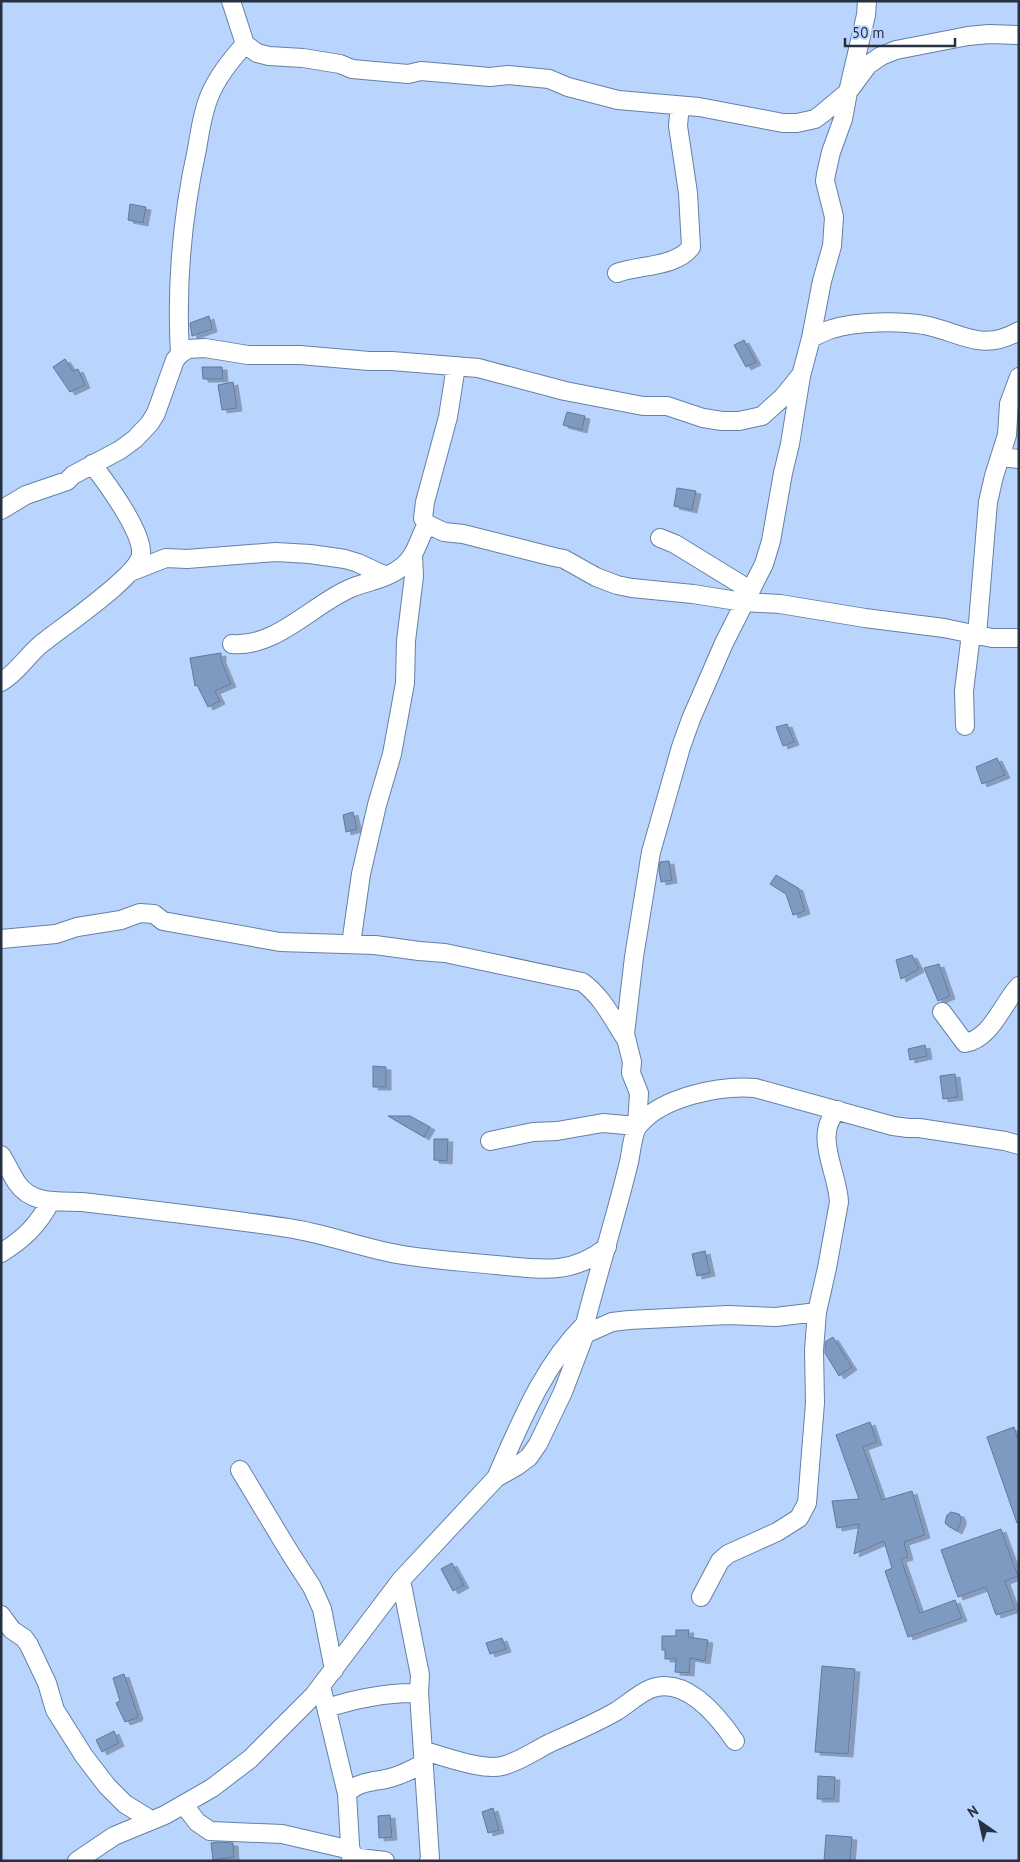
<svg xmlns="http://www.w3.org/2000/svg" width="1020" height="1862" viewBox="0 0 1020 1862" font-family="'PT Sans',sans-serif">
	<defs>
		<filter id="shadow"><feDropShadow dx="5" dy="3" stdDeviation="0" flood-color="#0004"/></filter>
	</defs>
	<rect width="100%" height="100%" fill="#b9d5fd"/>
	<path fill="#7f9ac0" stroke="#5f799c" filter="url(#shadow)" d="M130,204L146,207L143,223L128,220Z
		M209,316L212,329L192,336L190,323Z
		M744,340L756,362L746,367L734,345Z
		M65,359L73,371L78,369L85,385L70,392L53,367Z
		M202,367H222L223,379H203Z
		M233,382L237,408L222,410L218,385Z
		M567,412L585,416L582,430L563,425Z
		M677,488L696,491L692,510L674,506Z
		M221,653V660L231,684L215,691L220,701L208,707L197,685L195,686L190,658Z
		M787,724L794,742L783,746L776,727Z
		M997,758L1005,775L982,784L976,767Z
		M353,812L357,829L346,832L343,815Z
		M669,861L672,880L661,882L659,870L660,862Z
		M776,875L798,888L805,911L793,915L786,894L770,884Z
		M912,955L919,969L901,979L896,960Z
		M939,964L950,996L938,1001L924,968Z
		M925,1045L927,1056L910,1060L908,1049Z
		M373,1066L386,1067V1087H373Z
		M955,1074L958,1097L943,1099L940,1076Z
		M388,1116H410L430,1127L424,1137Z
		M434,1139H448L447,1161L434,1160Z
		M705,1251L710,1273L697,1276L692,1254Z
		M833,1337L852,1367L839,1376L825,1353V1342Z
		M870,1422L877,1442L863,1447L882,1500L912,1491L925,1535L904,1542L908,1557L901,1559L920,1613L955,1600L962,1618L908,1637L885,1571L892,1568L884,1541L854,1554L859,1524L837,1528L832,1501L859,1499L836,1435Z
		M1014,1427L1019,1442V1522L1017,1523L987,1437Z
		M951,1512L959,1514L961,1518V1522L957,1531L948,1526L945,1523L947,1515Z
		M1001,1529L1018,1576L1005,1581L1015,1609L996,1615L986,1587L958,1597L941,1550Z
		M452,1563L464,1585L453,1591L441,1569Z
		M676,1630H689L688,1637L708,1640L705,1661L690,1658L689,1673L675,1672L676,1659H665V1650H662V1636H676Z
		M502,1638L506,1649L490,1654L486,1643Z
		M822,1666L855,1669L848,1754L815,1752Z
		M124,1674L138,1716L137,1718L125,1722L116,1703L120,1701L113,1678Z
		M114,1731L119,1743L102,1752L96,1740Z
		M818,1776L835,1777L834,1799H817Z
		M493,1808L499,1830L488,1833L482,1812Z
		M390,1815L392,1837L379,1838L378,1816Z
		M826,1835L852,1837L850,1861H824Z
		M218,1842L233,1843L234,1857L213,1860L211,1843Z"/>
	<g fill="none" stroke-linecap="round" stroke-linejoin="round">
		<g stroke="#6680a4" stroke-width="20">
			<path id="street" d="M231,1L245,44L257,53L269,56L303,58L340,64L352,69L408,74L421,71L490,77L508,75L549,79L568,87L618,100L699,107L783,123H797L815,119L823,113L848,92L868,65L881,56L896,50L968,36L989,34L1019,35
				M617,273C639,265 677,267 691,247L688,193L678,126L679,115L682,106
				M811,338C818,335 825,331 832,329C856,321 899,321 924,325C961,332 981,353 1019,331
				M180,354C176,285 182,217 197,149C200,132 202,114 209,97C217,77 231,60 245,44
				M456,366L448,417L425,502L423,518L427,524L444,532L463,534L554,557L564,559L596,577L617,585L632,588L693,594L743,602L780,604L865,618L944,628L992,638H1019
				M1000,457L1019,459
				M1,510L26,495L67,481L73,475L120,450L135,439L150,423L156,413L175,360L180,354L188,349L205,348L248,355H300L369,361H392L478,368L565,391L643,406H667L703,418L722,421H739L762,416L783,397L800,376
				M660,538L675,544L750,590
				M130,572L166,558L187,559L276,552L310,554L345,559L358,563L386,576
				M977,635L988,502L994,476L1007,435L1009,404L1019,377
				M232,644C276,648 313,604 351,588C368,581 388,579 403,566C416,556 419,538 427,524
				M1,682C17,673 26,657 40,645C59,629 139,576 141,554C143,532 106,482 92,464
				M965,726L964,691L971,634
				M1,939L56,934L77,927L121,920L140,913L154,914L163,921L174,923L280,942L375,945L419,951L445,953L582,982C603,997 613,1020 627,1041
				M351,944L361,874L377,805L392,754L405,683L406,641L414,576L413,555
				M942,1012L965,1043C992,1038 1002,1004 1019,986
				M490,1141L533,1132L557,1131L603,1123L637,1126L639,1093L631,1073L632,1062L625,1034L634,957L651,852L681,747L691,719L724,643L764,564L771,541L783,473L790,444L801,376L811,338L822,281L832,246L834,217L825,181L826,174L831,152L843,119L848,92L866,15L867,1
				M1,1155C7,1164 11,1174 17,1183C32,1205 59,1201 82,1202C151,1210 220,1218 288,1228C322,1233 354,1245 387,1252C423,1260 460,1261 496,1265C539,1269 571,1276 607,1247
				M1,1253C25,1238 37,1226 51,1201
				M585,1334L612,1322L629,1320L728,1315L776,1317L817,1312
				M240,1470L290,1553L312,1587L322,1609L334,1670
				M496,1478C520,1424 542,1367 585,1324
				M401,1580L420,1675L419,1693L430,1858L429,1861
				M701,1597L720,1561L728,1554L777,1532L799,1518L807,1503L815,1403L814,1350L817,1312L827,1268L839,1202C838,1172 812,1134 838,1110
				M1,1615L12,1630L24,1638L29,1645L47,1683L55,1710L84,1756L107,1786L125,1804L151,1820
				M321,1686L347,1794L351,1860
				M327,1708C358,1698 387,1692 419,1693
				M424,1751C444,1756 482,1771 502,1766C519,1762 534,1751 550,1743C572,1733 594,1724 615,1712C627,1705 638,1694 650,1689C685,1675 718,1716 735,1741
				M347,1794C357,1781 375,1782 390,1778C402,1775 412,1769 423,1764
				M184,1805L197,1822L210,1831L282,1834L351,1850
				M351,1857L385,1861
				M77,1861L114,1836L165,1815L212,1788L250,1759L314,1695L401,1580L496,1478L517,1466L529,1457L538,1444L563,1392L585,1334V1324C599,1269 616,1216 629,1162C631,1153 633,1131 639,1125C662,1097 720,1085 755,1088L893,1126L908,1128H919L1005,1141L1019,1145"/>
		</g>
		<use href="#street" stroke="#fff" stroke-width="18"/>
	</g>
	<rect width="1020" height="1862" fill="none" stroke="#253040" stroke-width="5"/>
	<g transform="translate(980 1822) rotate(326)" stroke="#b9d5fd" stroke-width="4" paint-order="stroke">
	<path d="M0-4L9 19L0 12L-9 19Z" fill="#253040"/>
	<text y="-8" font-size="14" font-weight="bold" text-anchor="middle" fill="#253040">N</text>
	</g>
	<path d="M845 38v8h110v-8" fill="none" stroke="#253040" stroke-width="2.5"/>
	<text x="852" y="38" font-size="15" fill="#253040" stroke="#b9d5fd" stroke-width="4" paint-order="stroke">50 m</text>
</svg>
